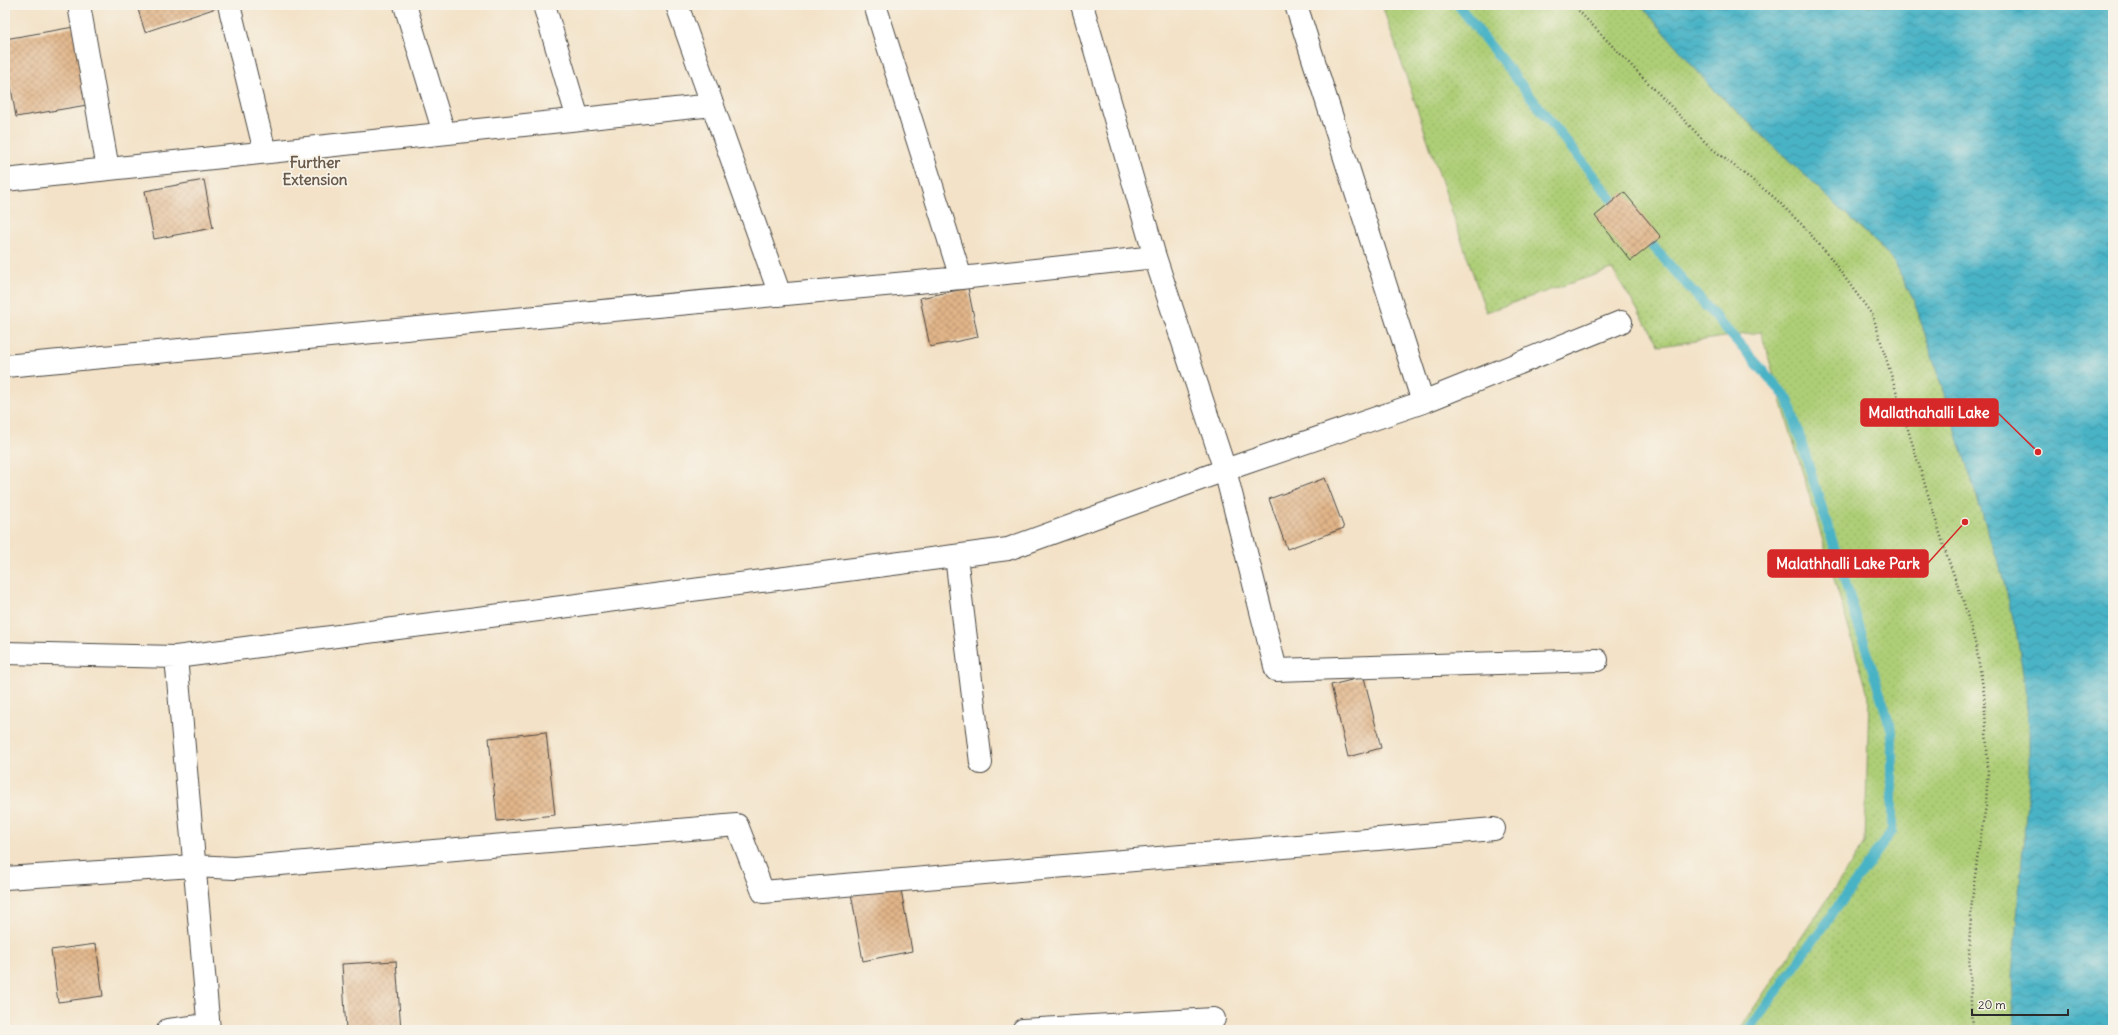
<svg xmlns="http://www.w3.org/2000/svg" width="2118" height="1035" viewBox="0 0 2118 1035" font-family="Delius,sans-serif">
	<defs>
		<pattern id="park-dots" width="8" height="8" patternUnits="userSpaceOnUse"><rect width="8" height="8" fill="#adce76"/><path d="M2 2h.1M6 6h.1" fill="none" stroke="#95b166" stroke-width="1.8" stroke-linecap="round"/></pattern>
		<pattern id="water-waves" width="16" height="10" patternUnits="userSpaceOnUse"><rect width="16" height="10" fill="#48b3c6"/><path d="M0 5q4-4 8 0t8 0" fill="none" stroke="#3c92a1"/></pattern>
		<pattern id="building-cross-hatch" width="8" height="8" patternUnits="userSpaceOnUse"><rect width="8" height="8" fill="#e1b589"/><path d="M0 0l8 8M0 8l8-8" fill="none" stroke="#b79370"/></pattern>
	</defs>
	<rect width="100%" height="100%" fill="#f7f3e8"/>
	<filter id="ink" filterUnits="userSpaceOnUse"><feTurbulence type="fractalNoise" baseFrequency=".025" numOctaves="2"/><feDisplacementMap in="SourceGraphic" scale="8" xChannelSelector="R" yChannelSelector="G"/><feConvolveMatrix kernelMatrix="1 2 1 2 8 2 1 2 1" color-interpolation-filters="sRGB"/></filter>
	<filter id="wash" filterUnits="userSpaceOnUse"><feTurbulence type="fractalNoise" baseFrequency=".012" numOctaves="4" result="noise"/><feDisplacementMap in="SourceGraphic" scale="16" xChannelSelector="R" yChannelSelector="G"/><feGaussianBlur stdDeviation="0.9" result="paint"/><feColorMatrix in="noise" values="0 0 0 0 0 0 0 0 0 0 0 0 0 0 0 0 0 1.4 0 .05"/><feComposite in="paint" operator="in"/></filter>
	<g filter="url(#wash)">
		<rect width="100%" height="100%" fill="#f3e2c7"/>
		<path fill="url(#park-dots)" stroke="#6c7c50" d="M1382,5H2113V1030H1739L1865,843L1869,697L1761,332L1660,346L1612,269L1486,312Z"/>
		<path fill="url(#water-waves)" stroke="#3a6f78" d="M1641,5H2113V1030H2014L2012,976L2029,777V728L2024,680L2016,630L2004,582L1915,303L1896,265L1882,248L1712,88Z"/>
		<g fill="none" stroke-linecap="round" stroke-linejoin="round">
			<path stroke="#48b3c6" stroke-width="10" d="M1458,5L1622,212
				M1643,235L1788,399L1892,732V831L1749,1030"/>
		</g>
		<g id="blocks">
			<path fill="url(#building-cross-hatch)" d="M140,5H216V8L145,32L137,6Z
				M74,27L87,105L16,117L5,52V39Z
				M204,180L213,228L154,239L145,191Z
				M1624,192L1661,237L1631,261L1595,216Z
				M968,288L978,337L930,347L920,298Z
				M1325,478L1344,528L1287,549L1269,499Z
				M1364,677L1381,748L1348,757L1331,685Z
				M546,732L555,815L497,821L489,738Z
				M900,884L912,951L863,961L851,893Z
				M96,944L103,996L58,1002L51,950Z
				M396,961L401,1030H346L342,964Z"/>
		</g>
	</g>
	<g filter="url(#ink)">
		<use href="#blocks" fill-opacity="0" stroke="#494642" stroke-width="1"/>
		<g fill="none" stroke-linecap="round" stroke-linejoin="round">
			<g stroke="#494642" stroke-width="24">
				<path id="minor" d="M79,5L108,169
					M229,5L265,152
					M405,5L444,133
					M544,5L578,119
					M677,5L780,295
					M875,5L961,278
					M1082,5L1155,257L1225,470L1276,670L1597,660
					M1296,5L1423,402
					M5,180L713,105
					M5,366L961,278L1155,257
					M956,556L981,763
					M5,653L176,657L1008,549L1225,470L1423,402L1621,322
					M176,657L209,1030
					M5,878L194,866L234,868L737,825L763,892L1494,829
					M168,1030L208,1025
					M1023,1030L1214,1019"/>
			</g>
			<path stroke="#494642" stroke-width="2.5" stroke-dasharray="1 3" stroke-linecap="butt" d="M1573,5L1710,147L1775,198L1805,228L1829,256L1873,316L1947,556L1963,600L1976,646L1984,693L1988,768L1986,806L1978,852L1972,900L1969,947L1972,1030"/>
			<use href="#minor" stroke="#fff" stroke-width="22"/>
		</g>
	</g>
	<g text-anchor="middle" stroke-width="3.5" stroke-linejoin="round" paint-order="stroke">
		<g font-size="15" font-weight="bold" fill="#6b5b4c" stroke="#f7f3e8">
			<text x="315" y="168">Further<tspan x="315" dy="17">Extension</tspan></text>
		</g>
	</g>
	<path fill="none" stroke="#d62828" stroke-width="1.5" d="M2038 452L1998 413M1965 522L1928 563"/>
	<g fill="#d62828" stroke="#f7f3e8" stroke-width="1.5">
		<circle cx="2038" cy="452" r="4"/>
		<circle cx="1965" cy="522" r="4"/>
	</g>
	<g fill="#d62828" stroke="#d62828" stroke-width="1.5">
		<rect x="1861" y="399" width="137" height="27" rx="4"/>
		<rect x="1768" y="550" width="160" height="27" rx="4"/>
	</g>
	<g font-size="15" text-anchor="middle" font-weight="bold" fill="#fff">
		<text x="1929" y="418">Mallathahalli Lake</text>
		<text x="1848" y="569">Malathhalli Lake Park</text>
	</g>
	<rect width="2118" height="1035" fill="none" stroke="#f7f3e8" stroke-width="20"/>
	<path d="M1972 1009v6h96v-6" fill="none" stroke="#2b2b2b" stroke-width="2"/>
	<text x="1978" y="1009" font-size="12" fill="#2b2b2b" stroke="#f7f3e8" stroke-width="3" paint-order="stroke">20 m</text>
</svg>
